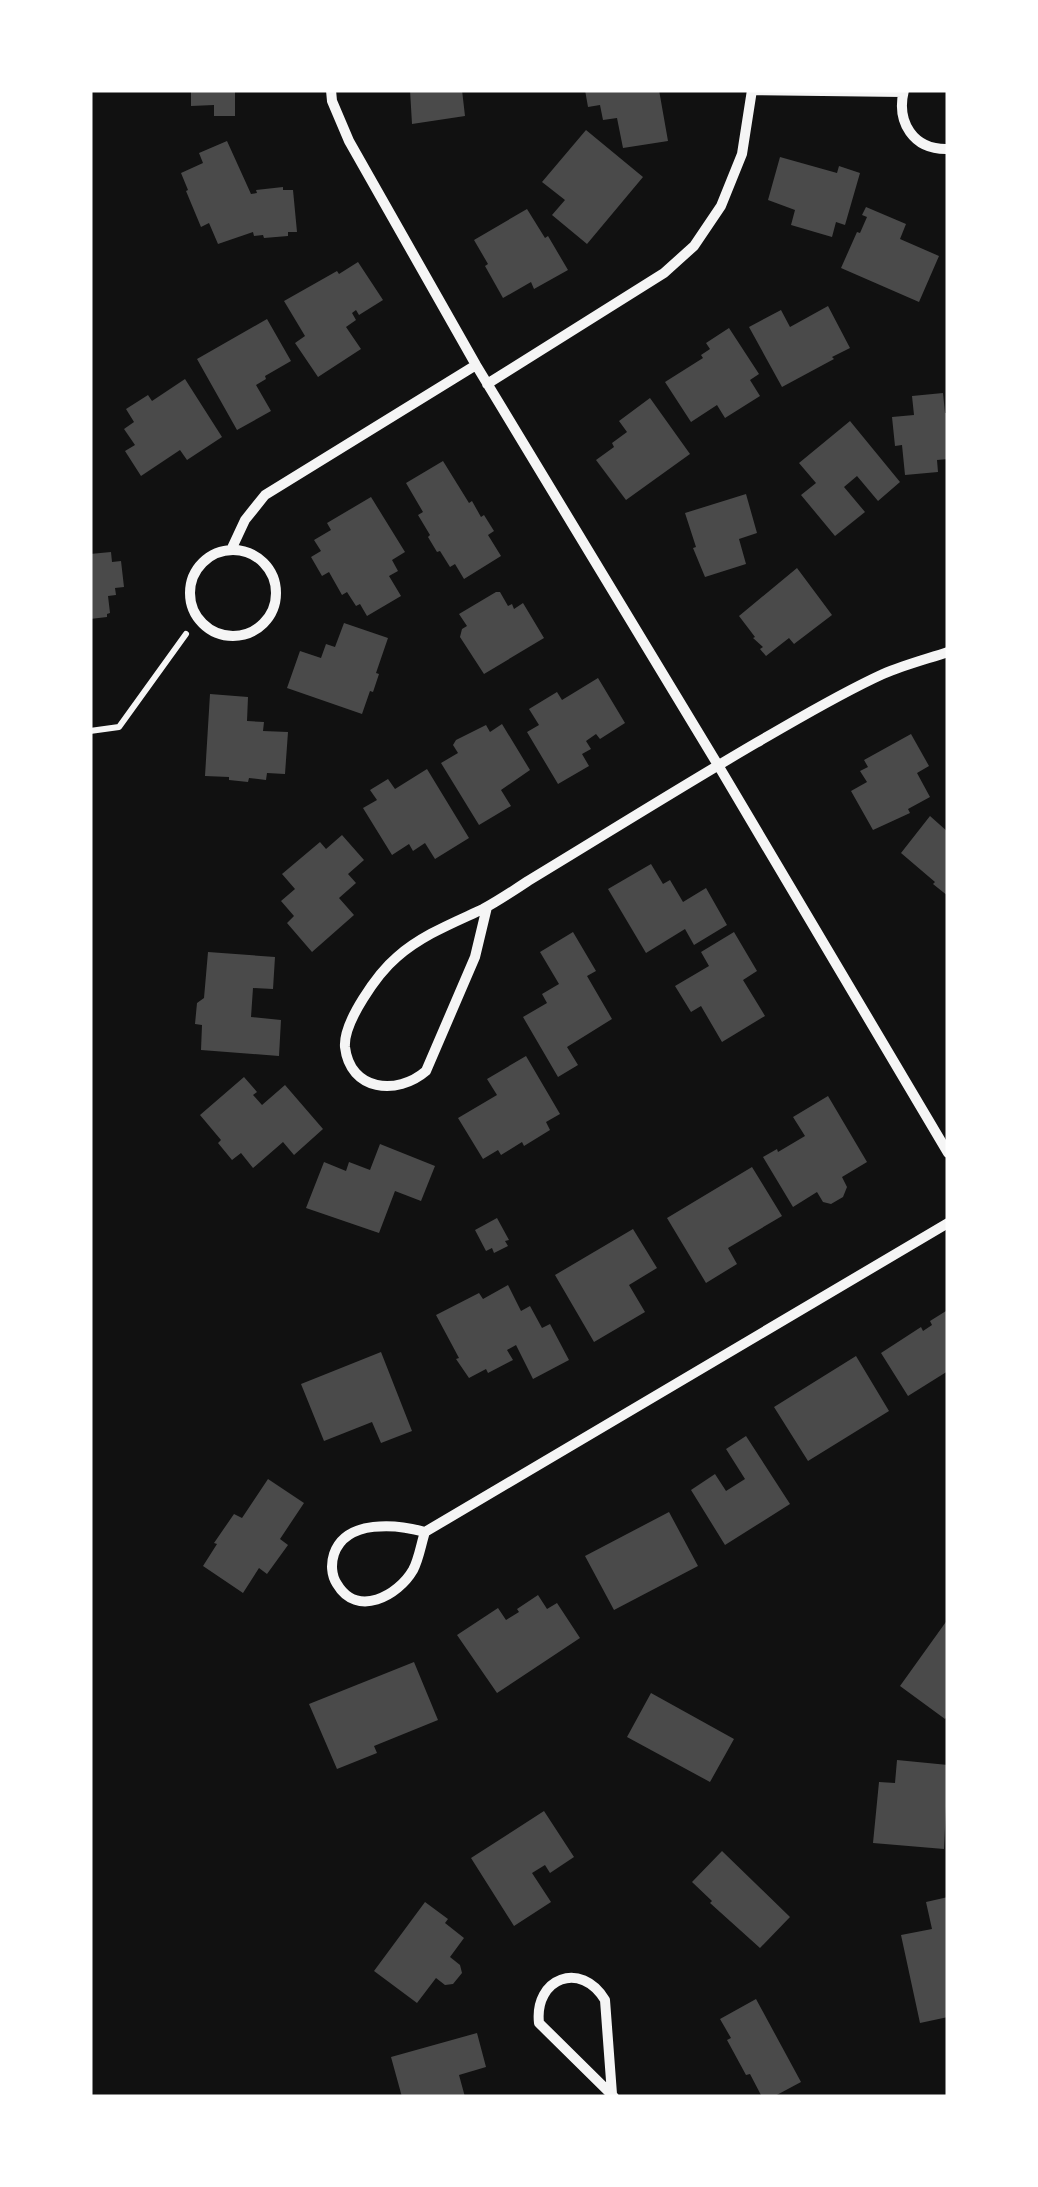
<svg xmlns="http://www.w3.org/2000/svg" width="1038" height="2187" viewBox="0 0 1038 2187" font-family="'Open Sans',sans-serif">
	<rect width="100%" height="100%" fill="#111"/>
	<path fill="#4a4a4a" d="M191,90H235V116H214V105L191,106Z
		M410,90H462L465,116L412,124Z
		M585,90H659L668,141L623,148L617,118L603,120L600,105L588,107Z
		M586,130L643,177L587,244L552,215L565,200L542,182Z
		M227,141L251,194L257,193L256,190L283,187V190H293L297,232H288V236L264,238L263,235L254,236L253,232L218,244L209,223L201,227L186,191L188,190L181,173L203,163L199,153Z
		M780,157L837,173L839,166L860,173L845,225L836,222L832,237L791,225L795,210L768,200Z
		M866,207L906,224L900,239L939,256L919,302L841,268L857,232L860,233L867,217L862,215Z
		M527,209L545,238L548,236L568,270L534,289L531,282L503,298L485,266L488,264L474,240Z
		M358,262L383,300L359,315L356,310L352,313L356,320L346,327L361,349L318,377L295,343L305,336L284,301L337,271L339,274Z
		M828,306L850,348L832,357L834,359L782,387L749,327L781,310L790,327Z
		M267,319L291,361L265,376L266,379L256,385L271,411L237,430L197,359Z
		M729,328L759,374L750,380L760,396L725,418L717,405L691,422L665,382L703,358L701,355L710,349L706,343Z
		M185,379L222,437L187,460L180,450L141,476L125,451L135,445L124,429L134,422L126,409L148,395L152,401Z
		M943,393L945,413H948V459L937,460L938,472L905,475L902,445L895,446L892,417L914,415L912,396Z
		M650,398L690,454L626,500L596,460L614,447L612,443L627,432L619,421Z
		M850,421L900,482L878,501L857,476L844,487L865,512L835,536L801,495L816,483L799,463Z
		M443,461L469,503L472,501L481,517L484,515L494,531L488,535L501,556L464,579L455,564L450,567L440,551L437,552L428,537L430,535L418,515L423,512L406,483Z
		M746,494L757,533L739,539L746,564L705,577L693,548L696,547L685,513Z
		M371,497L405,552L392,560L398,571L389,576L401,596L367,616L360,604L356,606L347,592L342,595L329,572L322,576L311,557L321,551L314,540L331,530L327,523Z
		M111,552L112,562L121,561L124,587L115,588L116,595L108,596L110,613L107,614V617L90,619V554Z
		M797,568L832,615L794,644L789,638L766,656L760,649L763,647L753,638L755,637L739,616Z
		M496,592H500L508,606L512,604L514,609L523,603L544,638L484,674L460,637L462,629L467,626L459,614Z
		M344,623L388,638L376,673L379,674L373,692L370,691L362,714L287,688L300,651L321,658L326,644L335,647Z
		M598,678L625,723L600,739L596,734L586,741L591,749L582,754L589,766L558,784L527,732L539,725L529,709L557,692L562,700Z
		M210,694L248,697L247,721L264,722L263,731L288,732L285,774L267,773L266,780L249,778L248,782L229,780V777L205,776Z
		M502,724L530,770L501,790L511,806L479,825L441,763L458,753L453,745L456,740L486,725L490,732Z
		M911,734L929,766L917,773L930,797L908,809L910,813L873,830L851,791L867,782L860,771L868,767L864,760Z
		M427,769L469,838L435,859L425,843L413,851L409,844L392,855L363,808L377,800L370,790L388,779L395,789Z
		M930,816L948,832V896L933,884L935,882L901,853Z
		M342,835L364,860L348,874L356,883L339,898L354,915L312,952L287,923L294,916L281,901L295,889L282,874L320,842L326,849Z
		M651,864L663,884L670,880L683,902L706,888L727,925L694,945L685,929L646,953L608,889Z
		M573,932L596,971L587,976L612,1019L567,1047L578,1065L558,1077L523,1017L547,1003L542,994L559,984L540,952Z
		M734,932L757,971L743,980L765,1016L722,1042L701,1006L691,1012L675,986L709,966L701,952Z
		M208,952L275,957L273,989L253,988L251,1017L281,1020L279,1056L201,1050L202,1025L195,1024L197,1003L204,998Z
		M526,1056L560,1114L546,1122L550,1130L524,1146L522,1142L501,1155L498,1150L483,1159L458,1118L497,1095L487,1079Z
		M244,1077L257,1092L253,1095L262,1105L285,1085L323,1129L294,1155L283,1142L253,1168L241,1153L232,1160L218,1143L221,1140L200,1115Z
		M828,1096L867,1162L842,1177L847,1187L843,1197L831,1204L823,1202L817,1192L793,1207L763,1157L777,1149L778,1152L805,1136L793,1117Z
		M380,1144L435,1166L421,1201L395,1191L379,1233L306,1208L324,1162L346,1171L349,1162L370,1170Z
		M752,1167L782,1216L728,1248L737,1264L706,1283L667,1218Z
		M497,1218L509,1240L505,1241L508,1246L494,1253L492,1248L486,1251L475,1230Z
		M633,1229L657,1268L629,1285L645,1312L594,1342L555,1275Z
		M508,1285L521,1311L530,1306L542,1328L550,1324L569,1360L533,1379L516,1345L507,1350L513,1360L488,1373L486,1369L469,1378L456,1359L459,1358L436,1315L479,1293L483,1299Z
		M946,1311L948,1315V1371L908,1396L881,1353L921,1327L923,1331L932,1325L930,1321Z
		M381,1352L412,1431L381,1443L372,1422L324,1441L301,1384Z
		M856,1356L889,1411L808,1461L774,1407Z
		M746,1436L790,1504L725,1545L691,1490L715,1474L726,1491L745,1479L726,1449Z
		M268,1479L304,1503L280,1539L288,1545L267,1574L259,1568L243,1593L203,1566L217,1544L214,1543L234,1514L242,1518Z
		M669,1512L698,1566L614,1610L585,1556Z
		M538,1595L547,1609L557,1603L580,1638L497,1693L457,1635L498,1608L506,1620L519,1612L517,1609Z
		M948,1619V1715L945,1719L900,1686Z
		M414,1662L438,1720L374,1746L377,1753L337,1769L309,1704Z
		M651,1693L734,1739L710,1782L627,1737Z
		M897,1760L948,1765L944,1849L873,1843L879,1782L895,1783Z
		M544,1811L574,1857L550,1873L545,1865L532,1873L551,1902L514,1926L471,1858Z
		M722,1851L790,1917L760,1948L710,1903L712,1901L692,1882Z
		M948,1897V2017L920,2023L901,1935L932,1929L926,1902Z
		M425,1902L448,1919L445,1923L464,1938L450,1957L460,1965L462,1973L453,1984L445,1985L436,1978L417,2003L374,1971Z
		M756,1999L801,2082L773,2097H762L750,2074L746,2075L727,2040L731,2038L720,2019Z
		M477,2033L486,2067L459,2075L465,2097H402L391,2057Z"/>
	<g fill="none" stroke-linecap="round" stroke-linejoin="round">
		<path stroke="#f5f5f5" stroke-width="6" d="M90,731L119,727L186,634"/>
		<path stroke="#f5f5f5" stroke-width="10" d="M331,90L332,101L349,141L476,365L718,765L948,1153
			M752,90L903,92
			M904,90C896,122 913,150 948,149
			M487,384L664,273L694,246L721,206L742,154L752,90
			M231,550L245,520L265,495L476,365
			M190 593a43 43 0 1 1 86 0a43 43 0 1 1-86 0Z
			M487,907L475,957L426,1071C397,1096 350,1091 345,1047C343,1022 378,973 397,957C422,935 453,923 483,909C498,901 513,891 528,881C604,835 679,788 756,743C798,719 839,694 883,674C904,665 927,659 948,652
			M425,1532C397,1524 346,1519 334,1554C331,1563 331,1575 337,1584C357,1618 398,1596 413,1570C419,1559 421,1544 425,1532L948,1223
			M612,2094L605,2000C581,1960 534,1978 539,2023L614,2097"/>
	</g>
	<rect width="1038" height="2187" fill="none" stroke="#ffffff" stroke-width="185"/>
</svg>
